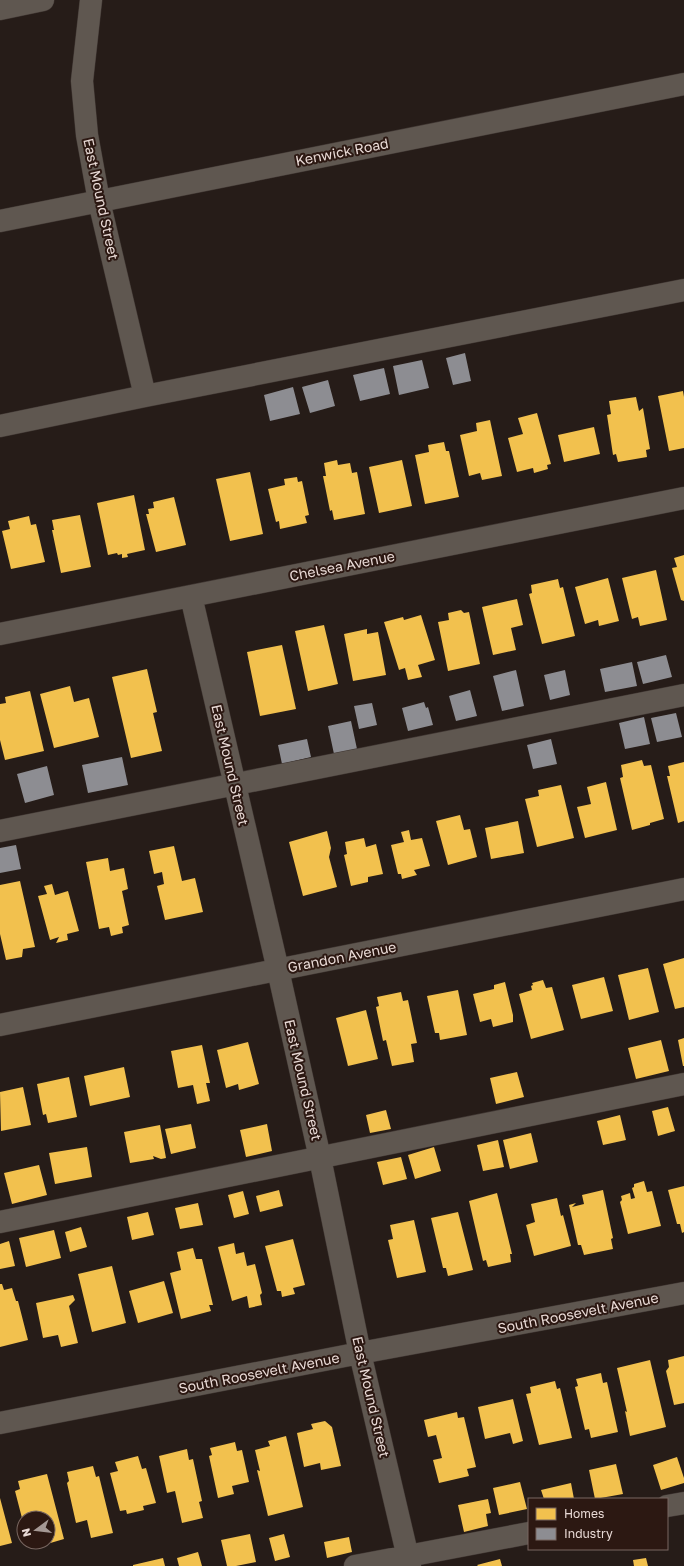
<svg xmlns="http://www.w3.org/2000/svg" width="684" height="1566" viewBox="0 0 684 1566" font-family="'Golos Text',sans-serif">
	<rect width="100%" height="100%" fill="#261c18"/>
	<path fill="#f2c14e" d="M683,391L684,397V448L669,451L658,396Z
		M636,397L639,411L643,408L650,449L646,450L647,457L618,462L616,454L613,455L607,415L611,414L609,401Z
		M537,413L551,464L547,465L548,469L534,473L533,468L517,472L508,438L523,434L518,418Z
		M490,420L502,476L482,480L480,473L469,476L460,435L477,431L476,423Z
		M594,427L600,454L564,462L558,435Z
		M444,442L446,451H449L459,497L425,504L415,455L429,452L428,445Z
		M337,460L338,465L350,463L352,473L357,472L365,514L334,520L332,510L330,511L323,476H326L324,463Z
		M402,460L412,506L379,513L369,467Z
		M250,472L263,534L230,541L216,479Z
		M297,477L298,482L302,481L309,515L305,516L307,523L280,529L279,521L276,522L268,489L285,485L284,479Z
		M134,495L145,550L127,554L128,557L122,558V554L118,555L117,553L108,555L97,503Z
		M174,497L186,545L156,552L146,514H149L148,509L154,508L153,502Z
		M80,515L91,567L61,573L52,530H54L52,520Z
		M29,516L31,525L36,524L45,562L11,569L2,531L10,529L8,521Z
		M684,555V601L681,600L672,568L677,567L674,558Z
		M656,570L667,620L640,626L638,617L632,619L622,578Z
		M608,578L619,621L599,626L598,620L585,624L575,587Z
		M558,579L560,588L563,587L575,636L542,644L529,594L532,593L531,585Z
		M517,599L523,625L511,628L516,650L493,655L482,607Z
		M461,610L464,613L469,612L480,664L448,671L438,622L449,620L448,613Z
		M421,615L435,660L418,665L422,677L408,680L405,668L399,670L384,622L403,617L404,620Z
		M324,625L338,684L308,691L295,631Z
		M367,629V634L378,632L386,675L353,681L344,634Z
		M282,645L296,709L260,716L247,652Z
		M147,669L157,712L153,713L162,751L131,758L112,677Z
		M70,686L74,702L89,698L99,737L54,748L40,694Z
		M30,691L44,751L5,760L0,740V704L6,703L5,697Z
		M642,760L644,766L651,765L664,819L650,823V825L632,830L620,778L623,777L621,765Z
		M684,762V821L678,823L667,776H670L668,766Z
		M606,782L617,830L585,838L577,807L591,804L587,787Z
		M561,785L574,838L537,847L525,799L539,796L538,790Z
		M460,815L464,830L470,829L477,857L448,865L436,821Z
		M518,821L524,853L491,859L485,828Z
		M409,830L411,840L422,838L430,866L414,870L417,875L402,879L401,874H398L391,845L404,842L401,832Z
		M327,831L331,848L329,857L337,887L303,896L289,842Z
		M364,838L366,847L376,844L383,874L368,877V882L351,886L344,855L347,854L345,842Z
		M174,846L182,881L195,878L203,912L165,920L157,886L164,884L162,872L154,874L149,851Z
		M108,858L110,871L124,868L128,889L122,891L129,925L122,927L123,933L111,936L109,927L99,929L86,862Z
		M20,881L35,947L23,949L22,957L6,960L0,934V885Z
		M52,884L55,895L68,891L79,931L67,934L68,940L56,943L59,937L50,940L38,896L47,894L44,886Z
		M684,958V1007L675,1009L663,964Z
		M648,968L659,1012L629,1020L618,975Z
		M604,977L613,1011L581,1019L572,985Z
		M543,980L546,988L552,987L564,1030L531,1039L519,994L532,990L531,986L533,985L532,983Z
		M505,982L513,1015V1022L493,1027L491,1019L480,1022L473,994L494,989V985Z
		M458,990L467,1035L440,1040L439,1033H435L427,996Z
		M401,992L403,1001L408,1000L417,1043L411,1044L414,1062L392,1066L386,1040L383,1041L376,1007L379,1006L377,997Z
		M366,1010L378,1059L348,1066L336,1018Z
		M684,1038V1066H683L678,1040Z
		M661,1040L669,1071L636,1079L628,1048Z
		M248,1042L259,1084L239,1090L238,1084L226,1088L217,1050Z
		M202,1045L210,1083H206L210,1101L197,1104L193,1085L178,1088L171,1051Z
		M124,1067L130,1097L90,1106L84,1076Z
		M517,1072L524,1097L496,1104L490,1078Z
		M69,1077L77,1117L48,1123L46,1114L43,1115L37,1084Z
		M23,1087L31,1125L1,1131L0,1092Z
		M668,1107L675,1131L658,1136L652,1111Z
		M386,1110L391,1129L370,1133L366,1115Z
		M620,1115L626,1140L603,1145L597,1121Z
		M191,1124L196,1148L171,1154L165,1129Z
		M267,1124L272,1151L246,1157L240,1130Z
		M160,1125L166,1158L161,1159L153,1156L154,1159L130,1163L124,1132Z
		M531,1133L538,1162L510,1169L503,1140Z
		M498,1140L504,1167L483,1171L477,1145Z
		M87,1147L92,1177L55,1184L49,1153Z
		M434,1147L441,1171L415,1179L408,1155Z
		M401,1157L407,1179L383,1185L377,1162Z
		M39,1165L47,1195L12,1204L4,1173Z
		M644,1181L647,1192L652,1191L661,1226L628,1234L620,1202L622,1200L621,1196L630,1193L631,1199L635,1198L632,1188L634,1187V1184Z
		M684,1186V1232L682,1233L680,1224H677L668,1190Z
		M279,1190L283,1206L260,1212L256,1196Z
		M603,1190L613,1238L611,1239L613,1249L584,1255L581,1245H578L569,1205L576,1203L572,1207L584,1204L582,1195Z
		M243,1191L249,1214L234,1218L228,1195Z
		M497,1193L512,1254H510L511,1262L488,1267L486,1260L483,1261L469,1201Z
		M557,1198L561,1216L563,1215L571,1246L534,1256L526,1225L535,1222L531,1204Z
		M198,1203L203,1225L180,1229L175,1208Z
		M148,1212L154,1235L132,1240L127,1217Z
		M458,1212L473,1270L448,1276L446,1268H443L431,1218Z
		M414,1220L426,1272L397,1278L388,1240L393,1239L390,1225Z
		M81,1227L87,1247L70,1252L65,1232Z
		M54,1230L61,1258L26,1267L19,1238Z
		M293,1239L305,1285L293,1288L295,1294L282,1297L281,1291H277L265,1246Z
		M9,1241L15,1266L0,1269V1244Z
		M234,1243L236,1254L244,1252L247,1266L255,1264L262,1293L260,1295L262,1305L249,1308L247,1296L232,1301L218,1247Z
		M193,1248L196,1259H202L213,1305H209L211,1311L181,1319L170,1273L181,1270L177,1252Z
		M112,1266L126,1323L92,1332L78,1274Z
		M164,1281L173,1313L138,1323L129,1291Z
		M0,1284H2L4,1290L12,1288L16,1301H18L28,1340L0,1347Z
		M73,1295L75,1300L69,1306L78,1343L61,1347L58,1335L43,1338L36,1303Z
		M684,1356V1403L674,1405L666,1371L669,1367L668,1360Z
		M650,1360L666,1427L630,1436L625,1411L627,1412L617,1368Z
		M601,1373L603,1383L607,1382L618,1432L591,1438L589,1429L585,1430L575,1387L578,1386L576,1379Z
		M555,1381L557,1389L560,1388L572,1438L539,1445L526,1394L531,1393L530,1387Z
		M513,1399L523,1441L513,1444L510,1433L485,1439L478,1407Z
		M457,1412L458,1418L464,1417L476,1467L467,1469L469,1476L439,1483L433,1460L442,1458L436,1435L428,1437L424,1420Z
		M325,1421L332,1427L341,1466L321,1470L320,1463L304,1467L297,1433L313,1429L311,1424Z
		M286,1436L303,1507L268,1516L257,1470L260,1471L255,1450L270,1446L268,1441Z
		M235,1442L237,1451L242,1450L249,1482L232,1486L234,1494L218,1498L209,1456L212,1455L210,1448Z
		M187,1449L189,1460L193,1459L202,1501L199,1502L203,1518L182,1523L175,1491L167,1493L159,1456Z
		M138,1456L142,1469L146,1468L156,1503L143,1506L144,1510L127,1514L126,1510L120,1511L110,1473L118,1471L115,1462Z
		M677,1457L684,1478V1483L661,1490L653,1465Z
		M616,1464L623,1494L595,1499L589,1470Z
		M93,1466L96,1477L99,1476L113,1533L91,1538L87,1520L76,1523L67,1483L69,1481L67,1472Z
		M47,1474L64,1539L47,1544L46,1542H48V1518H24L23,1522L15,1491L20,1489L18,1481Z
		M520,1482L527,1509L499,1515L493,1488Z
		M571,1483L574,1499H544L541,1490Z
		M0,1498L12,1543L0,1546Z
		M488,1499L491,1513L486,1514L488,1526L464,1532L458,1505Z
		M250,1534L256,1562L236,1566H227L221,1540Z
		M284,1534L290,1557L275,1561L269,1538Z
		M349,1537L352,1552L327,1558L324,1542Z
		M198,1552L202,1566H179L177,1558Z
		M163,1558L165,1566H133V1565Z
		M646,1558L648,1566H634L633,1560Z
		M500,1559L502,1566H478L477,1565Z"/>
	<path fill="#8d8d92" d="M465,353L471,381L453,385L446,358Z
		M422,360L429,388L399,395L393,366Z
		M384,368L390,394L360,401L353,375Z
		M328,380L335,406L310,413L302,387Z
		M293,387L300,414L270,421L264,395Z
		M666,655L672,677L643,684L637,662Z
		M632,662L637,686L605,692L600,669Z
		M516,670L524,706L502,711L493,676Z
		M565,670L570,695L550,700L544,675Z
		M470,690L477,716L456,721L449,696Z
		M424,702L426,708L428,707L433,725L408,731L402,708Z
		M372,703L377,725L359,729L354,706Z
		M676,713L682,737L657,742L651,718Z
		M644,717L650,744L625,749L619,723Z
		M351,721L357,749L334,754L328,726Z
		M307,739L311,757L282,764L278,745Z
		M551,739L557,764L533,769L527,745Z
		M122,757L128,785L88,793L82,765Z
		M47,766L54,795L25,803L17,774Z
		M16,845L21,869L0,873V848Z"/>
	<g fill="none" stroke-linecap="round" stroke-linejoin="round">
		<g stroke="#403733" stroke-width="23">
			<path id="minor" d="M91,0L82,81L87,135L99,201L145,396
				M0,9L43,0
				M0,221L684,84
				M0,426L145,396L684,290
				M191,596L278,970L320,1158L360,1353L410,1566
				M0,634L684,498
				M0,831L684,695
				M0,1025L684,889
				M0,1222L684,1084
				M0,1423L360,1353L684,1293
				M667,1506L684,1503
				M355,1566L529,1533"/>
		</g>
		<use href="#minor" stroke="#5f5750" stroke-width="22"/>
	</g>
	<g text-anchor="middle" stroke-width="4" stroke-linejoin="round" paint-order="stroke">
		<g font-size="14" fill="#e9dad6" stroke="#2c1812">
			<text transform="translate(342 152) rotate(-11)" y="5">Kenwick Road</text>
			<text transform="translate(101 199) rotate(78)" y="5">East Mound Street</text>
			<text transform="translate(342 566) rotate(-11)" y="5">Chelsea Avenue</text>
			<text transform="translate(230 765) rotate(77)" y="5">East Mound Street</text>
			<text transform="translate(342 957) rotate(-11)" y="5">Grandon Avenue</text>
			<text transform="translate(303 1080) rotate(77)" y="5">East Mound Street</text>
			<text transform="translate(578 1313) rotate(-11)" y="5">South Roosevelt Avenue</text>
			<text transform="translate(259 1373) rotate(-11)" y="5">South Roosevelt Avenue</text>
			<text transform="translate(371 1397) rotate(77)" y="5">East Mound Street</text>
		</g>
	</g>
	<rect x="528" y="1498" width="140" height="52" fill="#2c1812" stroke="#786660"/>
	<rect x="536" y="1508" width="20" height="12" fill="#f2c14e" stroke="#786660"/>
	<text x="564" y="1518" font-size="12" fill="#e9dad6">Homes</text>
	<rect x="536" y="1528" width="20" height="12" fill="#8d8d92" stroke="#786660"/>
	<text x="564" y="1538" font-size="12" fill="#e9dad6">Industry</text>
	<g transform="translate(36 1530) rotate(255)"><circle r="19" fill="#2c1812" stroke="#786660"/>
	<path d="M0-3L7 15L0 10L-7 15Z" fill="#a59894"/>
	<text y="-6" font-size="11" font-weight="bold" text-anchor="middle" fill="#e9dad6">N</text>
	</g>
</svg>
